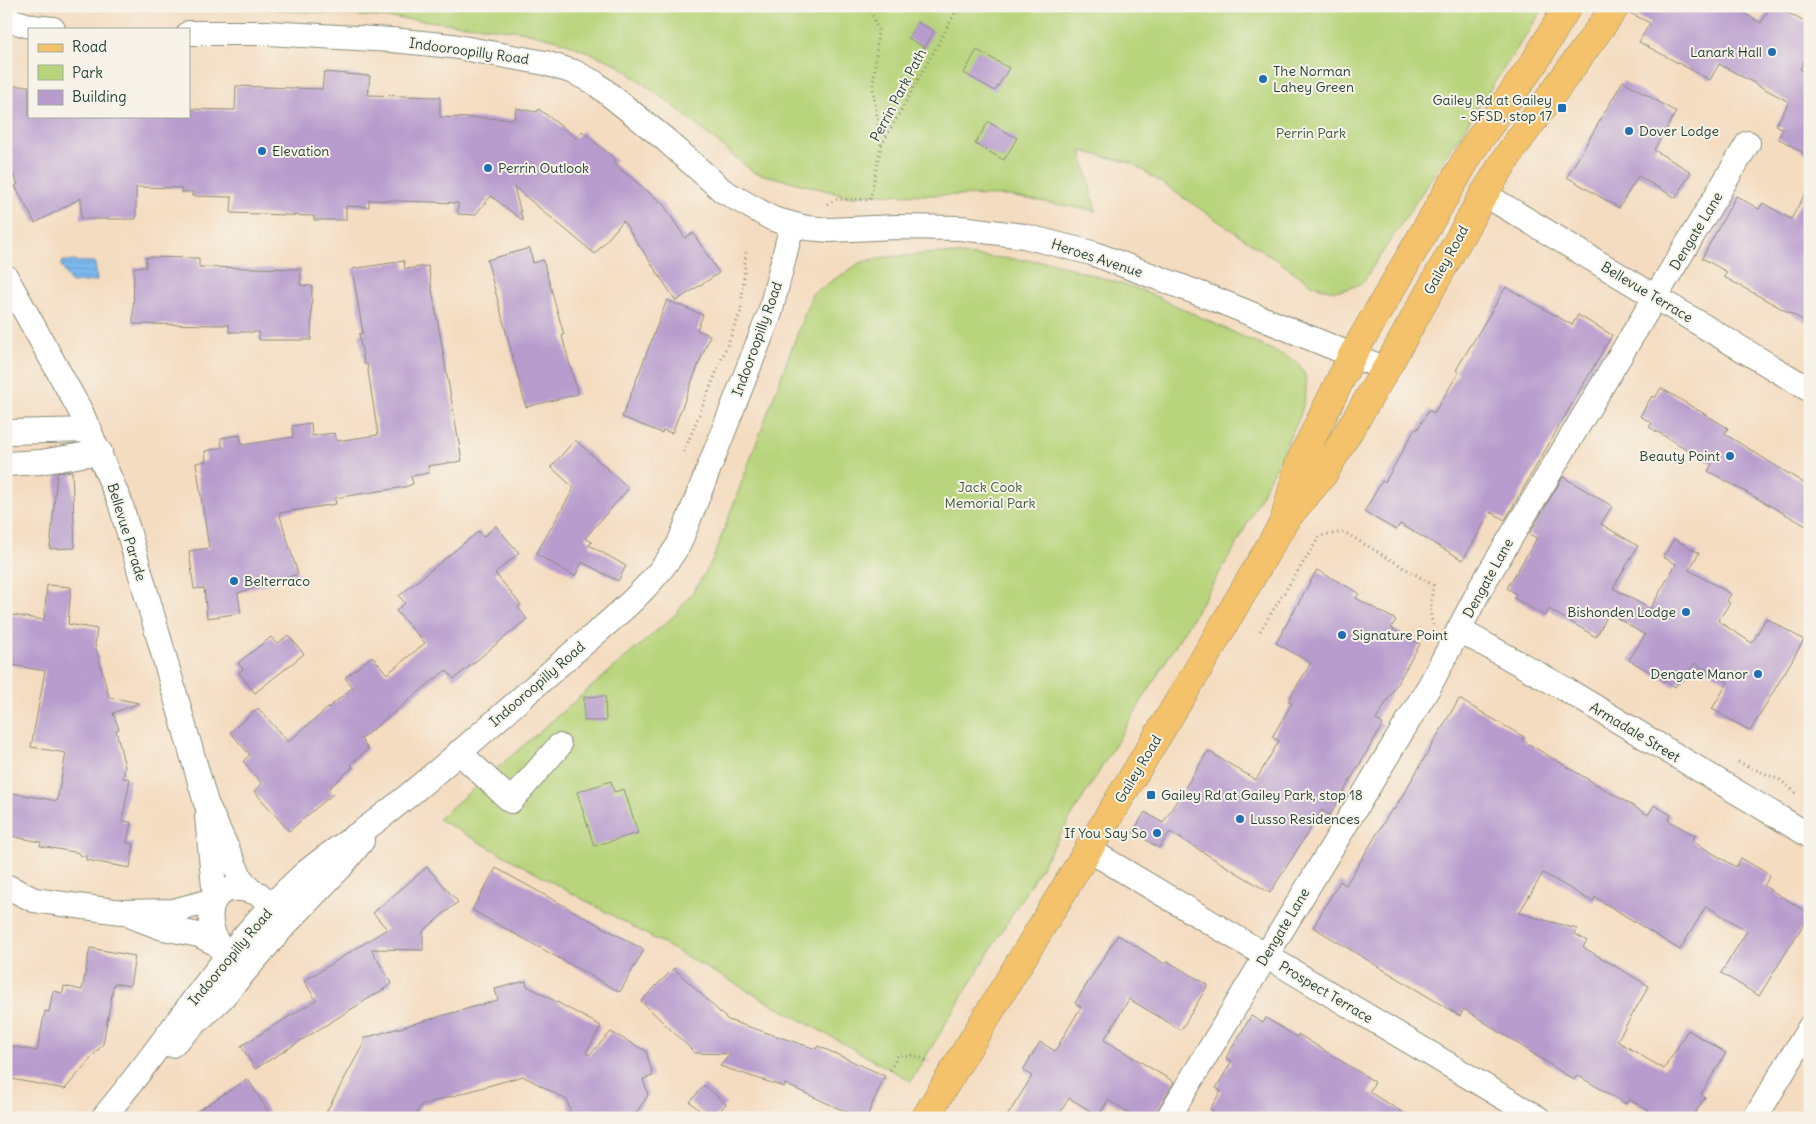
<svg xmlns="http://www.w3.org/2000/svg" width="1816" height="1124" viewBox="0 0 1816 1124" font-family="Delius,sans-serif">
	<defs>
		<pattern id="water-rules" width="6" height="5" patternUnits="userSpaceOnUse" patternTransform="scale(1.25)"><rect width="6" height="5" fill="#7ebbf1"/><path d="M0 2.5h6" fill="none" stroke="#6799c4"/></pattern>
	</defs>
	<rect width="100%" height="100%" fill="#f7f3e8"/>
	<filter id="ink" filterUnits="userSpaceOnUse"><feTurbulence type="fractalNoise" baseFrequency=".02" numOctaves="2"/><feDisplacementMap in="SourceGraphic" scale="10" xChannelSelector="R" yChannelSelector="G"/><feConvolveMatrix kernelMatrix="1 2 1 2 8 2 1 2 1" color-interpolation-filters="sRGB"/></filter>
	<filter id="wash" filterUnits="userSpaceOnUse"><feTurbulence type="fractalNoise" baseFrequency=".0096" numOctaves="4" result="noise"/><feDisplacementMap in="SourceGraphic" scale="20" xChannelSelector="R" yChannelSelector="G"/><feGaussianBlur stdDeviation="1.12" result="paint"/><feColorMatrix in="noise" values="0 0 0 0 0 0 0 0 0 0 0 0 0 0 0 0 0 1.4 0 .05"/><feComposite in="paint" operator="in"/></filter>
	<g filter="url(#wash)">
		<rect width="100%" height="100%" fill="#f4dcc0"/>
		<path fill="#b8d47b" stroke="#6c8858" d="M224,6H1545L1363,282C1342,293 1333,293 1312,284L1132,163L1081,151L1096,211L1009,196L866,194L852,197L753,172L676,108L617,64L561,41L521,31L419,20Z
			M938,253L1051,262L1144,291L1285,356C1289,359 1296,361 1299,365C1312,379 1304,403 1299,419L1237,544L911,1081L438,819L675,615L695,589L713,559L812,294L860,263L878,258Z"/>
		<path fill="url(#water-rules)" stroke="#4e7c92" d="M63,261L95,262L97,281L71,283L61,265Z"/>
		<g id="blocks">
			<path fill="#b89ccd" d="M1631,6H1732L1761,23L1770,6H1775L1810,25V51L1800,69L1806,73L1810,67V157L1778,138L1783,129L1776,125L1789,102L1719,64L1710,80L1639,42L1650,23L1630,13Z
				M917,22L934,31L925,48L908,38Z
				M977,50L1009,68L995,91L964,73Z
				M324,72L370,76L368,95L440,97V117L514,119L516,108L536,112L539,109L576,138L582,131L616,160L613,163L663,204L685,238L693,233L719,273L676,301L623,221L595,254L514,187L523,221L491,196L475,215L458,214V203L369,200V207L346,206V220H314V216L231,213L232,197L192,196V192H181V188L136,187V219H81V198L35,223L15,186L18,184L6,162V86H29V116H189V109L235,110L236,86L322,89Z
				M1623,81L1676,112L1654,150L1691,172L1676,198L1638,176L1619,208L1567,177Z
				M988,122L1017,138L1004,160L975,144Z
				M1810,185V324L1724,277L1727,272L1702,258L1736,196L1759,209L1763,203L1791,219Z
				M530,248L533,263L543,260L564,335L562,336L578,394L526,407L487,260Z
				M146,257L199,258V267L301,269L300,285L312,286L311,340H259V332H229V325L133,324L134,267H146Z
				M404,261L405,269L428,266L462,461L428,466L429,473L411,476L413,484L405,487L335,498L336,504L279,513L298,574L238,593L241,613L207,618L204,588L194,589L189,551L209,548L196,463L206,461L205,451L222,448L221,438L240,435L242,445L293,437L292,426L311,423L312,436L334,433L336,441L378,435L367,364H364L359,334L363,333L352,269Z
				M1506,287L1572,325L1578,315L1612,335L1505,520L1491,512L1463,560L1400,524L1396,530L1364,512L1382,481L1385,482L1415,429L1417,430L1429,410L1434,413L1459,372L1456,370Z
				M667,300L703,315L697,330L710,335L672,433L663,430L662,433L622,417Z
				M1661,388L1728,428L1725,434L1810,487V528L1708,471L1712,464L1649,427L1652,423L1640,416L1652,396L1655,398Z
				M575,440L629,488L585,538L592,542L589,545L626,566L618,581L582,562L575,576L536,554L574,488L551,467Z
				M72,471L75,548L50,549L57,473Z
				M1563,477L1612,506L1601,524L1638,546L1613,588L1650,609L1676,564L1663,557L1674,539L1699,553L1689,570L1731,594L1727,601L1730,603L1718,621L1752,643L1766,618L1804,640L1750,731L1712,709L1728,682L1694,663L1682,682L1679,680L1675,687L1629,660L1645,635L1609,613L1596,637L1549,609L1545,616L1514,598L1516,594L1507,588L1537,538L1529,534Z
				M496,526L519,553L495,573L521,605L518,607L527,619L454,679L446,670L361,739L368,749L351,764L353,767L328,789L333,794L289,831L254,791L262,784L243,761L250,755L230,732L258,708L288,742L353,687L345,678L372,656L387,674L425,643L396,611L405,603L399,596L479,531L483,537Z
				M1317,570L1359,593L1356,598L1396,620L1391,628L1420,644L1376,720L1383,724L1330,815L1322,810L1270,893L1170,832L1159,848L1133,832L1145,812L1163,823L1208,751L1256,780L1279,741L1272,737L1292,703L1288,701L1311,663L1276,643Z
				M47,585L71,587L68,624L97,629L95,645L109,697L139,703L113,713L119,729L116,730L125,767L123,778L130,779L122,821L131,822L127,843L134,844L130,868L86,860V856L79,855L80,853L40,846L41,842L6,835L13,793L57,801L66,753L31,747L45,671L6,664V614L44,620Z
				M288,635L304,654L255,693L239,673L243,669L238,663L271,637L277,644Z
				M605,696L606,721H584V697Z
				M1459,699L1524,737L1522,740L1648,815L1654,805L1671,815L1668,820L1695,836L1692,841L1736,867L1741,858L1770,875L1764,886L1810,914L1759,996L1721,973L1747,931L1706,906L1680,950L1595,897L1593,902L1543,873L1519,913L1577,929L1575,934L1587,941L1583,947L1649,986L1617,1041L1664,1069L1688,1030L1726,1053L1701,1094L1705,1097L1692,1118H1661L1629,1099L1626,1104L1577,1075L1574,1080L1464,1009L1460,1016L1313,927L1340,881L1346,885L1392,809L1394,810Z
				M611,781L614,792L624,789L638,833L594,846L577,792Z
				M427,867L458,902L423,931V950L371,949L392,984L255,1069L241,1046L316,1000L304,981L387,929L373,913Z
				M496,868L644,950L620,992L472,910Z
				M1118,935L1165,964L1167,961L1208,985L1181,1030L1129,999L1104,1040L1174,1082L1153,1118H1138L1108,1100L1099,1116L1069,1098L1057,1118H1006L1032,1076L1023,1070L1040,1042L1055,1051L1081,1007L1075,1003Z
				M90,948L135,956L130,986L114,983L103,1044L65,1089L6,1078L9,1046L37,1051L45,1011L49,1012L53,991L63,993L64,986L82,990Z
				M674,968L728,1020L816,1049L818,1046L885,1076L866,1118H860L785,1084L784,1087L720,1066L730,1054L695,1053L641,1001Z
				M526,981L527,986L601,1026L586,1053L589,1055L611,1032L646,1051L653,1076L643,1079L648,1095L635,1115L624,1118H572L567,1100L523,1076L421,1105L414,1118H323L364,1043V1038L498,1000L495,989Z
				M1251,1016L1263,1023L1266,1018L1297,1037L1298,1034L1375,1082L1369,1092L1412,1118H1223L1210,1109L1221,1091L1216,1088L1232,1061L1226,1058Z
				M248,1079L272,1118H186Z
				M704,1085L726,1104L714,1118H708L690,1102Z"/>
		</g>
	</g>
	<g filter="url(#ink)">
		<use href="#blocks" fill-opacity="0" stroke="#8a8c7a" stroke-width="1"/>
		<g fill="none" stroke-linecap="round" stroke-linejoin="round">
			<g stroke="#8a8c7a" stroke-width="26">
				<path id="minor" d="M6,19L33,27L53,29
					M189,33H267L392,40L452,46L545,63L574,72L595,83L666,140L723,191L773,219L807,228L830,230L895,227L961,228L1024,236L1092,253L1222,302L1386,369
					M1484,194L1810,390
					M6,277L81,412L120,502L206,803L241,879L251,891
					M6,432L90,430
					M6,464L41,462L100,452
					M1459,630L1565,689L1810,836
					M459,752L511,801L559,746
					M207,817L215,897
					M1089,850L1538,1118
					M6,886L34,900L121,912L173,911L214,900
					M134,917L163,928L199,935L217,944
					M227,958C199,924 205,872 259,894
					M172,1045L221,999L284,926L340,868L362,841
					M103,1118C171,1037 225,945 304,874C328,853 356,837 380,818C445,768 506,711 567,658C607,623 651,590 679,544L770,313L792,225
					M1168,1118L1430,685L1481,587L1748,143
					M1755,1118L1810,1027"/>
			</g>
			<g stroke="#8a8c7a" stroke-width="29">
				<path id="major" d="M1286,514L1299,464L1353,354L1473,148L1534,63L1568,6
					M925,1118L1197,671L1285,520L1322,476L1386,369L1484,194L1511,151L1616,6"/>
			</g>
			<path stroke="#8a8c7a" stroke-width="3" stroke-dasharray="1 4" stroke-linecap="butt" d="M869,6L878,30L873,89L881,145
				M827,204L837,199L870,200L881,146L959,6
				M684,452L741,311L746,252
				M1260,631L1320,536L1344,532L1433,585L1430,612L1433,625
				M1738,762L1780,780L1796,793
				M890,1070L898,1055H913L930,1062"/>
			<use href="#minor" stroke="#fff" stroke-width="24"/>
			<use href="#major" stroke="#f3c26a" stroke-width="28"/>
		</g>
	</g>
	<g fill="#1f6fb2" stroke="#f7f3e8" stroke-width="2">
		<circle cx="1772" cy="52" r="5"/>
		<circle cx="1263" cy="79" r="5"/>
		<rect x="1557" y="103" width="10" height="10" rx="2.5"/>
		<circle cx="1629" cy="131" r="5"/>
		<circle cx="262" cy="151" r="5"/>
		<circle cx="488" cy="168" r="5"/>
		<circle cx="1730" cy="456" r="5"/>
		<circle cx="234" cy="581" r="5"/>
		<circle cx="1686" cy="612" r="5"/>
		<circle cx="1342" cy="635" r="5"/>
		<circle cx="1758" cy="674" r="5"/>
		<rect x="1146" y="790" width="10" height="10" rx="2.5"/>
		<circle cx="1240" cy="819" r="5"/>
		<circle cx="1157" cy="833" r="5"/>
	</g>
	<g text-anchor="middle" stroke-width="4" stroke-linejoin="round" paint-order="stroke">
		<g font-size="14" fill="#1f3d34" stroke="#f7f3e8">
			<text transform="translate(469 51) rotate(8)" y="5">Indooroopilly Road</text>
			<text transform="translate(898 95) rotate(-62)" y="5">Perrin Park Path</text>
			<text transform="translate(1696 231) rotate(-59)" y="5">Dengate Lane</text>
			<text transform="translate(1097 258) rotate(18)" y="5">Heroes Avenue</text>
			<text transform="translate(1446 260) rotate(-61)" y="5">Gailey Road</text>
			<text transform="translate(1647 292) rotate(31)" y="5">Bellevue Terrace</text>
			<text transform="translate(757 339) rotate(-70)" y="5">Indooroopilly Road</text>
			<text transform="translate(127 532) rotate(73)" y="5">Bellevue Parade</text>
			<text transform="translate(1488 578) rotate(-61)" y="5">Dengate Lane</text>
			<text transform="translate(537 684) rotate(-41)" y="5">Indooroopilly Road</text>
			<text transform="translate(1635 732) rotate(31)" y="5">Armadale Street</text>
			<text transform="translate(1138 769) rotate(-59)" y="5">Gailey Road</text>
			<text transform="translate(1283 927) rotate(-59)" y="5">Dengate Lane</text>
			<text transform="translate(230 957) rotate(-50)" y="5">Indooroopilly Road</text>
			<text transform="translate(1326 992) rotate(31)" y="5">Prospect Terrace</text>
		</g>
		<g font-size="14" fill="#1f3d34" stroke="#f7f3e8" text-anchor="start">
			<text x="1762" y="57" text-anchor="end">Lanark Hall</text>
			<text x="1273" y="76">The Norman<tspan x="1273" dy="16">Lahey Green</tspan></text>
			<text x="1552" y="105" text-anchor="end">Gailey Rd at Gailey<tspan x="1552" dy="16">- SFSD, stop 17</tspan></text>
			<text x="1639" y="136">Dover Lodge</text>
			<text x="272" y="156">Elevation</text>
			<text x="498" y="173">Perrin Outlook</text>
			<text x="1720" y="461" text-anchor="end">Beauty Point</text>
			<text x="244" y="586">Belterraco</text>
			<text x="1676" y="617" text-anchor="end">Bishonden Lodge</text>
			<text x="1352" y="640">Signature Point</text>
			<text x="1748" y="679" text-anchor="end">Dengate Manor</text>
			<text x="1161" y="800">Gailey Rd at Gailey Park, stop 18</text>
			<text x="1250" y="824">Lusso Residences</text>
			<text x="1147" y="838" text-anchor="end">If You Say So</text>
		</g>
		<g font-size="14" fill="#3e5b42" stroke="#f7f3e8">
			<text x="1311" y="138">Perrin Park</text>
			<text x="990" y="492">Jack Cook<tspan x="990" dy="16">Memorial Park</tspan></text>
		</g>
	</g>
	<rect width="1816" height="1124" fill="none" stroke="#f7f3e8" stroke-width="25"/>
	<rect x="28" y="28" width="162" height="90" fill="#f7f3e8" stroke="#a1aaa0"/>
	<rect x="38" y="44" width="25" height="8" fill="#f3c26a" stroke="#a1aaa0"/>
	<text x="72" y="52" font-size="15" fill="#1f3d34">Road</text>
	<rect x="38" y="65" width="25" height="15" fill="#b8d47b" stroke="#a1aaa0"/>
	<text x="72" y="78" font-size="15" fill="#1f3d34">Park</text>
	<rect x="38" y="90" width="25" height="15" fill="#b89ccd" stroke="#a1aaa0"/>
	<text x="72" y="102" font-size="15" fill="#1f3d34">Building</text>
</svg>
